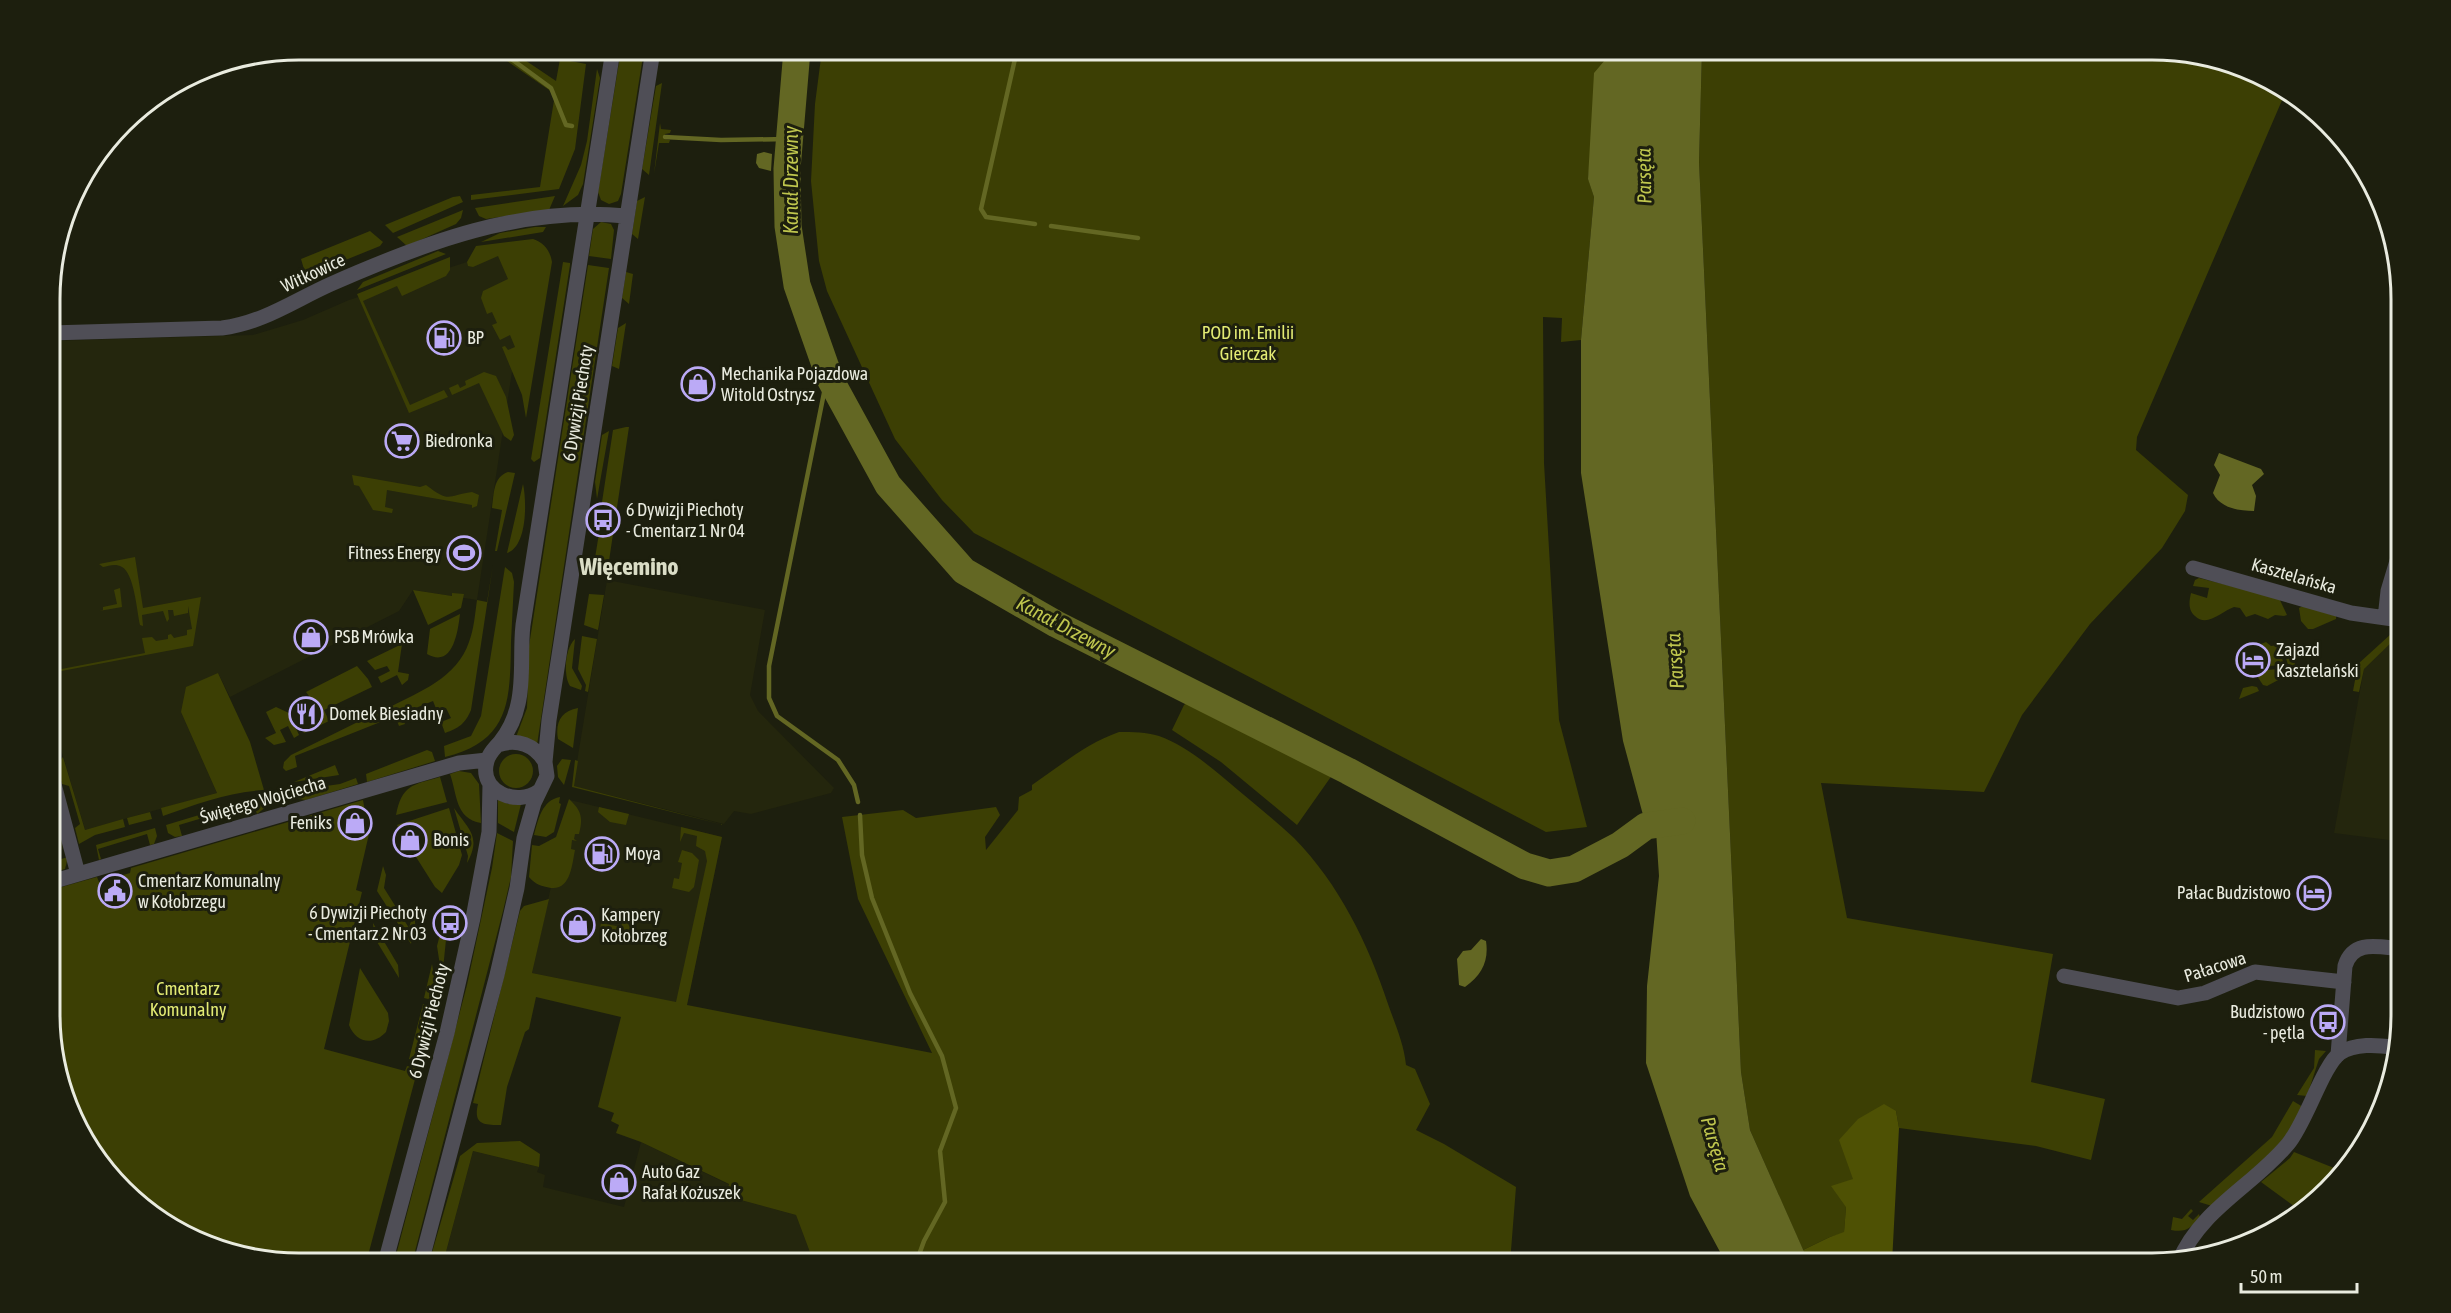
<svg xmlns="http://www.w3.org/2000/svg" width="2451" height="1313" viewBox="0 0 2451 1313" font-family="'Asap Condensed',sans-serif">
	<rect width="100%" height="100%" fill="#1d1f0e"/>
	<path fill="#24260d" d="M532,241L477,600L413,590L399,611L230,697L218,673L181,712L217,793L85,830L51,716L50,341L253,335L303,320L349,300Z
		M607,580L765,610L750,695L758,711L834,788L831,793L751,814L734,811L724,824L573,786Z
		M2400,633L2401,857L2395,856L2397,841L2334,833L2364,669Z
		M51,799L65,848L51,853Z
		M570,800L722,837L687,1005L532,973Z
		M641,1142L730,1185L726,1196L796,1215L814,1263H443L473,1151L539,1167L537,1172L545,1175L543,1187L624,1207Z"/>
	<path fill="#3c3f04" d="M491,50H510L556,81L560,59L586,64L575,149L559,189L471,200V195L540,187L555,94Z
		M621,50H644L621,194L618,201L609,204L601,200L598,192Z
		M822,50H1606L1588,178L1594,197L1581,340L1561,342L1562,318L1543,317L1544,463L1559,720L1587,827L1546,832L974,533L942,500L895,439L827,291L819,261L811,181L815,104Z
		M1702,50H2152L2263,75L2286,91L2137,437L2136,450L2188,495L2185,511L2162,548L2090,624L2022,715L1984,792L1821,783L1847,918L2053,954L2031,1082L2105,1099L2091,1160L2036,1146L1899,1128L1896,1111L1853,1179L1846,1207L1844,1233L1830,1237L1803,1250L1750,1130L1741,1072L1699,162Z
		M597,69L600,78L583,184L578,195L563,206L581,165L587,141Z
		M662,83L649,175L642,169L656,86Z
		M660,123L661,129L671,130L670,133L665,134L664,139L670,140L669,143H659L654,174Z
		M460,196L463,202L393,233L385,225L453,197Z
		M555,196L549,210L486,219L479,216L475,208Z
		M645,197L638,239L632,234L637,201Z
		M463,210L461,218L456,224L407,246L397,237Z
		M601,222L611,224L614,230L611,259L589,256L593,229Z
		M535,227H546L543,232L481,242L500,233Z
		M370,231L383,242L380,246L306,276L301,259Z
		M533,239C544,243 550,250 552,262L526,418L522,395L502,347L505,346L508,350L515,347L510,335L500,340L492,325L497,323L492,312L487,314L481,298L483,291L508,279L498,256L473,267L468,266L467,262L476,246Z
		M438,251L446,254L357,290L363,282Z
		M450,257V270L446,276L402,296L397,286L363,301L410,405L444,390L448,397L409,413L357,294Z
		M563,262L570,263V265L540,458L534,462L531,459Z
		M588,265L609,268L537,745L516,737L527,708L529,646Z
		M626,272L633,274L629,304L622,298Z
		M626,323L619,369L612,366L618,328Z
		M484,372L496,376L506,397L514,435L511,441L504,436L479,383L452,395L449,388L458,384L460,388L466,385L465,381Z
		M626,427H629L609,561L595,558L600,527L606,528L608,514L602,513V502L613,430Z
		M609,431L597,499L595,482L602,435Z
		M508,472L515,473L497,551H495L502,510L492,508C494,494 493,477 508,472Z
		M352,475L420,487L426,485C451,504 447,495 472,492L479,495L477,506L472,508V505L387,490L385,507L393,509L392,513L373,510L359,486L354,485Z
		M523,484C527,502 527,547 507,553Z
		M135,557L143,608L201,597L193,646L51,673V671L145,653L142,638L152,637L156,641L168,639V635L171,634L174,638L187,635V630L192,629L188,606V613L174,616L173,610H168L169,619L167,622L163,611L142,615L143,626L140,625C137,611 134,573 122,567C115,563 109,566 103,567L99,564Z
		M493,565L471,710C465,724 459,728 445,733L441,722L451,718L446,708L437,711L433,701L401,714L405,724L399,726L395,716L392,718L388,708C419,692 457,678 469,642C474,629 475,614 477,600L487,602Z
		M505,567L512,573L514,582C513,602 512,622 511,642C510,699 511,741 445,757L444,746L471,736L481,716Z
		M2199,578L2279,598L2287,615L2284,616L2275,615L2268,619L2255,614L2246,617L2240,608L2234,607C2222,611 2207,628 2195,616C2188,610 2189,602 2191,593L2207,598L2209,588L2193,586L2195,580Z
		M120,588L122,607L99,611L103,610V607L117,604L114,590Z
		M413,590L452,596V593L464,594L461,608L428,625Z
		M589,594L604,595L598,630L584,625Z
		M2303,606L2336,616V619L2313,629H2308L2301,621L2299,608Z
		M460,614C458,631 453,669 427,654L430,629Z
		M2391,634L2395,639L2364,669L2359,692L2353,691L2358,664Z
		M582,636L597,639L588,692L585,691L586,685L578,669Z
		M575,639L572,668L582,686L581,690L570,686C563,675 565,648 575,639Z
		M2266,642L2271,646L2278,645L2284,665L2267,666L2271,664L2261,644Z
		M402,644L398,672L409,674L408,680L402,685L397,675L381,683L378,677L390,671L387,666L375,670L367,661Z
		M2288,644L2296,667L2295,671L2267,686L2263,685L2257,676L2267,670L2289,668L2282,645Z
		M357,666L368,679L372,687L324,710L329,721L304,733L297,719L315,710L312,700L306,692Z
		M218,673L250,742L264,790C229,792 196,804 163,816L161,808L217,793L181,712L186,687Z
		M2252,686L2257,687L2259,691L2239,699L2243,688Z
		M1190,700L1200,703L1335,771L1297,825L1221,762L1172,730L1184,705Z
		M276,707L289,713L299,735L294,738L288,726L280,730L286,742L274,745L265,738L276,733L266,712Z
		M578,708L573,748L558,739C555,723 561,711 578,708Z
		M384,709L388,719L295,756L297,767L286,771L283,768L284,762L291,755Z
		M51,716L61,751L51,747Z
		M1119,732C1133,732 1146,732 1159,736C1186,745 1217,772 1238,790C1257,806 1276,821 1294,838C1339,884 1368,943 1388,1004C1395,1024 1404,1044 1406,1065L1415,1069L1430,1104L1416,1130L1444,1144L1516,1187L1510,1263H814L796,1215L726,1196L729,1184L641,1142L616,1133L619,1125L611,1121L614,1113L598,1107L621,1017L536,997L529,1029L525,1032L507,1087L501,1125C484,1125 473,1125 478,1104L473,1103L520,911L524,906L549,899L532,973L676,1002L707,861L705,851L696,846L697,836L684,833L680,842L681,827L722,837L687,1005L932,1053L858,899L842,817L903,810L916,818L996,807L1000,815L985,837L986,850L1018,810L1019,797L1032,790V785C1060,766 1087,743 1119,732Z
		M427,750L432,752L435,761L367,782L366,774Z
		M499 771a17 17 0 1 1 34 0a17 17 0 1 1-34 0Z
		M63,757L85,830L123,819L125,827L95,835L79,844L75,828L80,824L69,786L62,784L56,765Z
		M562,759L571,760L564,785L558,777L557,766Z
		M575,760L578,761L574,786L724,825L572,787Z
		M335,765L339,775L294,782Z
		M459,771L471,773L479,784L481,823C455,819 457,793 450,774Z
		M440,777L447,802L396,815C402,785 412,785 440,777Z
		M356,778L358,784L306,800L299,799L291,791L340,784Z
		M560,797L559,803L561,804L554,832L546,837L534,835C538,820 542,800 560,797Z
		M498,798L508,804H521L514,832L498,823Z
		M252,799L268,800L266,807L257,814L253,803L179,825L182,836L175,837L168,833L166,825Z
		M569,799C582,811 583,818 579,834H575L574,839L577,841L572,840L571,849L575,850C572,864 571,890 551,888C541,886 536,885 529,877L532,845L539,846L556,837Z
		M363,800L369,834L356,890L362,892L324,1049L405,1071L407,1066L418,1068L366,1263H299L188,1238L135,1202L92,1153L52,1047L51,890L97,877L99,882L130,873L131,868Z
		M599,807L629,814L626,825L610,822L598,812Z
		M449,808L462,855L459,865L442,893L435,887L411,849L420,844L410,828L401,833L397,825Z
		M454,808C468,829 482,836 467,863L468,856Z
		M150,812L152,819L129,825L127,818Z
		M155,828L157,836L154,844L150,845L147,834L98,849L101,859L99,860L96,845Z
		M497,833L513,841L511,877L503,911L412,1263H394L467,985L492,868Z
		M682,850L692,853L699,860L694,887L689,892L672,888L674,878L679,879L682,863L678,862Z
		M68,857L65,869L51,873V862Z
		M383,866L386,875L384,888L409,928L413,914C418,924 413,934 411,944L377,891Z
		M624,917L635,936L600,929L601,923L621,927Z
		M444,919L448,920L442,979L437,946Z
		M373,923L398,965L399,978L374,937Z
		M432,964L437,994L436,1001L424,998Z
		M360,968L388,1013L389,1021L386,1032C373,1046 356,1043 349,1025Z
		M423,1004L434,1007L420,1062L409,1059Z
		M2315,1050L2326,1051L2319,1059L2307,1096L2297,1095L2314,1068Z
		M2293,1101L2303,1107C2285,1148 2245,1176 2212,1206L2199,1202L2272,1137Z
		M520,1141L540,1154L539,1167L473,1151L443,1263H429L460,1156L477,1143Z
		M2294,1152L2344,1172L2339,1179L2302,1212L2261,1182L2290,1158Z
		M2191,1209L2193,1211L2188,1216L2193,1220L2199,1214L2200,1217C2191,1228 2186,1233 2171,1230L2173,1217L2182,1219Z"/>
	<path fill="#4e5104" d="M1884,1104L1896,1111L1899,1128L1892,1263H1809L1803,1250L1830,1237L1844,1232L1846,1207L1831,1186L1853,1179L1839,1140L1858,1119Z"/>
	<path fill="#636723" d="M1606,50H1702L1699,162L1741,1072L1750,1130L1809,1263H1726L1690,1196L1646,1063L1647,986L1659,876L1656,831L1646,826L1623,741L1581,473V340L1594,197L1588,179L1594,73L1605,60Z
		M764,152L772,154L771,171L759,168L756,163L757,154Z
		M2219,453L2261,469L2264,474L2252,485L2256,496L2254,511C2239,511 2220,508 2213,493L2220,475L2214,465Z
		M1481,939L1486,941C1489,961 1482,975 1465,987L1459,985L1457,959L1463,951L1471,950Z"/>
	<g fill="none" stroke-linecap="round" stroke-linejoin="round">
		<path stroke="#636723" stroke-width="4.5" d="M499,50L551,88L566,125L572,126
			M1017,50L981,209L986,217L1035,224
			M665,137L721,140L788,139
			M1051,226L1138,238
			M830,379L826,383L769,666V698L777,716L838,760L854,785L858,802
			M860,815L862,855L872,898L910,993L942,1056L956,1108L940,1151L945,1202L924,1241L916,1263"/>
		<path stroke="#636723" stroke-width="27" d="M797,50L787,169L788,226L797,285L830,379L888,485L964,571L1056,624L1348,771L1525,866L1549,873L1574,869L1620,845L1646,826L1682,821"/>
		<path stroke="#4f4e56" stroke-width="15" d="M50,333L222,328C263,323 295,300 331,284C426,242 521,206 626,216
			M2193,568L2351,613L2400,620
			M2385,618L2388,591L2400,551
			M498,745C517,738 535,745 545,762
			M51,773L78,874
			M539,791C517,807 478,792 487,761C489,753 495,748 500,742C509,731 515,718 518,704C524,679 520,651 523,625L613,50
			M51,882L459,763L487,760
			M2064,976L2178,998L2205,993L2255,972L2344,982
			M2338,1055L2345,966C2353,939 2379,947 2401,949
			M2179,1261C2201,1209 2253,1186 2288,1144C2306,1123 2323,1065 2340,1053C2355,1043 2377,1045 2394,1047
			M385,1263L447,1033L473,918L489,832L490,784
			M421,1263L497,975L517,888L524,838L534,803L547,776L545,762L549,720L653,50"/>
	</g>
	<defs>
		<g id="fuel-ring" transform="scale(1.725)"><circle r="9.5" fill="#1d1f0e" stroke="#bbaaf6" stroke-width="1.5"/><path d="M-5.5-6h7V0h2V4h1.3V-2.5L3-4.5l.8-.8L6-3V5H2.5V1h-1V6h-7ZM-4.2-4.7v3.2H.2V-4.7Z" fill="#bbaaf6"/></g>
		<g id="shop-ring" transform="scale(1.725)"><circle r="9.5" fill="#1d1f0e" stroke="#bbaaf6" stroke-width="1.5"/><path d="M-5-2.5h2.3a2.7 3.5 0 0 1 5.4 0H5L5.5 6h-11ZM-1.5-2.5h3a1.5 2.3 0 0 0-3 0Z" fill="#bbaaf6"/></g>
		<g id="supermarket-ring" transform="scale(1.725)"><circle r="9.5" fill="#1d1f0e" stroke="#bbaaf6" stroke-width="1.5"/><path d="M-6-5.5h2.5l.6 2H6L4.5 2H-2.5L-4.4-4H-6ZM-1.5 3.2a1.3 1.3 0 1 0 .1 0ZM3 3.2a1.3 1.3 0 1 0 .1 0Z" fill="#bbaaf6"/></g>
		<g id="bus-ring" transform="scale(1.725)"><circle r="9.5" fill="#1d1f0e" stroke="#bbaaf6" stroke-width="1.5"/><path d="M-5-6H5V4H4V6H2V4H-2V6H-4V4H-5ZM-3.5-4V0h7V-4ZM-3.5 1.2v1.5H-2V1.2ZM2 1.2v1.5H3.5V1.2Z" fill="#bbaaf6"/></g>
		<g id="stadium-ring" transform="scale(1.725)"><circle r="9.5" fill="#1d1f0e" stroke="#bbaaf6" stroke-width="1.5"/><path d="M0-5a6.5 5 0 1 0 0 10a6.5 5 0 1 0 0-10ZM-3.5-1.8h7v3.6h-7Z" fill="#bbaaf6"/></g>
		<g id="hotel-ring" transform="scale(1.725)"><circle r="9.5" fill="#1d1f0e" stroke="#bbaaf6" stroke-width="1.5"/><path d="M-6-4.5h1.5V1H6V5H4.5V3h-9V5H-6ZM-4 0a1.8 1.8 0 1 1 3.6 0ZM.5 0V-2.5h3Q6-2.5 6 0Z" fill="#bbaaf6"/></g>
		<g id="restaurant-ring" transform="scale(1.725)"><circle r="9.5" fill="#1d1f0e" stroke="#bbaaf6" stroke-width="1.5"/><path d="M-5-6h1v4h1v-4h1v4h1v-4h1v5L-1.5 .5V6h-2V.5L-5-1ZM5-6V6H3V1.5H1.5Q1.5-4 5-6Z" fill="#bbaaf6"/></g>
		<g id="civic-ring" transform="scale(1.725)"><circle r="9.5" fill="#1d1f0e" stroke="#bbaaf6" stroke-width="1.5"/><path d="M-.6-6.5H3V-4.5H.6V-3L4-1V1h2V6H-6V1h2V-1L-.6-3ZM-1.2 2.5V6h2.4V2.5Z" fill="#bbaaf6"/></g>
	</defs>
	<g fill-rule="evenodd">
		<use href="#fuel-ring" x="444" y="338"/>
		<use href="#shop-ring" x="698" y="384"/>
		<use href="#supermarket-ring" x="402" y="441"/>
		<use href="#bus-ring" x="603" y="520"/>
		<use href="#stadium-ring" x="464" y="553"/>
		<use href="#shop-ring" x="311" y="637"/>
		<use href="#hotel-ring" x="2253" y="660"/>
		<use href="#restaurant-ring" x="306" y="714"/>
		<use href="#shop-ring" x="355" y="823"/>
		<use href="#shop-ring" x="410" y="840"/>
		<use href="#fuel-ring" x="602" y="854"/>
		<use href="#civic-ring" x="115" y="891"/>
		<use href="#hotel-ring" x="2314" y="893"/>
		<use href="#bus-ring" x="450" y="923"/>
		<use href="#shop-ring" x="578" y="925"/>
		<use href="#bus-ring" x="2328" y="1022"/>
		<use href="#shop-ring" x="619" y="1182"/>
	</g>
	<g text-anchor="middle" stroke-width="6" stroke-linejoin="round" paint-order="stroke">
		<g font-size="18" fill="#e9ebdf" stroke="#1d1f0e">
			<text transform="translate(313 273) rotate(-25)" y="6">Witkowice</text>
			<text transform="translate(578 403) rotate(-81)" y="6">6 Dywizji Piechoty</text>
			<text transform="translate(2294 576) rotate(16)" y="6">Kasztelańska</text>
			<text transform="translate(263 800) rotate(-16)" y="6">Świętego Wojciecha</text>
			<text transform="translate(2215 967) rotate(-18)" y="6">Pałacowa</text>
			<text transform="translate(429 1021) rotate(-76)" y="6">6 Dywizji Piechoty</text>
		</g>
		<g font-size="18" fill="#e3eb74" stroke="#1d1f0e">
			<text x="1248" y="339">POD im. Emilii<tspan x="1248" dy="21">Gierczak</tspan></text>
			<text x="188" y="995">Cmentarz<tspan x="188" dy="21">Komunalny</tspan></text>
		</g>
		<g font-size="18" fill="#e9ebdf" stroke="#1d1f0e" text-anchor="start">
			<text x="467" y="344">BP</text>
			<text x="721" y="380">Mechanika Pojazdowa<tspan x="721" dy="21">Witold Ostrysz</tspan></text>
			<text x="425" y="447">Biedronka</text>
			<text x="626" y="516">6 Dywizji Piechoty<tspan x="626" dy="21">- Cmentarz 1 Nr 04</tspan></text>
			<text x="441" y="559" text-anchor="end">Fitness Energy</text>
			<text x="334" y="643">PSB Mrówka</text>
			<text x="2276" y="656">Zajazd<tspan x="2276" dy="21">Kasztelański</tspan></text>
			<text x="329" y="720">Domek Biesiadny</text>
			<text x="332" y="829" text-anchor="end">Feniks</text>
			<text x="433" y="846">Bonis</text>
			<text x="625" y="860">Moya</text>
			<text x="138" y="887">Cmentarz Komunalny<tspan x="138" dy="21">w Kołobrzegu</tspan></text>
			<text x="2291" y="899" text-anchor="end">Pałac Budzistowo</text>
			<text x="427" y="919" text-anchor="end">6 Dywizji Piechoty<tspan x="427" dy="21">- Cmentarz 2 Nr 03</tspan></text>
			<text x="601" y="921">Kampery<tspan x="601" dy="21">Kołobrzeg</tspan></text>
			<text x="2305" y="1018" text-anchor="end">Budzistowo<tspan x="2305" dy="21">- pętla</tspan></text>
			<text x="642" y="1178">Auto Gaz<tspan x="642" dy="21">Rafał Kożuszek</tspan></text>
		</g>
		<g font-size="20" font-style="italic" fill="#c0c74e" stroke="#1d1f0e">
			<text transform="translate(1644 176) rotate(-91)" y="7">Parsęta</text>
			<text transform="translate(791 180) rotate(-90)" y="7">Kanał Drzewny</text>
			<text transform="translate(1066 627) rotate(28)" y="7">Kanał Drzewny</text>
			<text transform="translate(1675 661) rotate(-94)" y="7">Parsęta</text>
			<text transform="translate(1715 1144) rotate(74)" y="7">Parsęta</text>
		</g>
		<g font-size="24" font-weight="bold" fill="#daddc6" stroke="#1d1f0e">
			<text x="629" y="575">Więcemino</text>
		</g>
	</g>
	<path d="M0 0H2451V1313H0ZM299 60H2152A239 239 0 0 1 2391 299V1014A239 239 0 0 1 2152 1253H299A239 239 0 0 1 60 1014V299A239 239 0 0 1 299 60Z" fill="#1d1f0e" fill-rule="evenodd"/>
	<path fill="none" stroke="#e9ebdf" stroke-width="3" d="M299 60H2152A239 239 0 0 1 2391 299V1014A239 239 0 0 1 2152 1253H299A239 239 0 0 1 60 1014V299A239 239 0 0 1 299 60Z"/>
	<path d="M2241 1283v9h116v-9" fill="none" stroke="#e9ebdf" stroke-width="3"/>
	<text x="2250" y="1283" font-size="18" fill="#e9ebdf" stroke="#1d1f0e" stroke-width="4.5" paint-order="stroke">50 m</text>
</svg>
